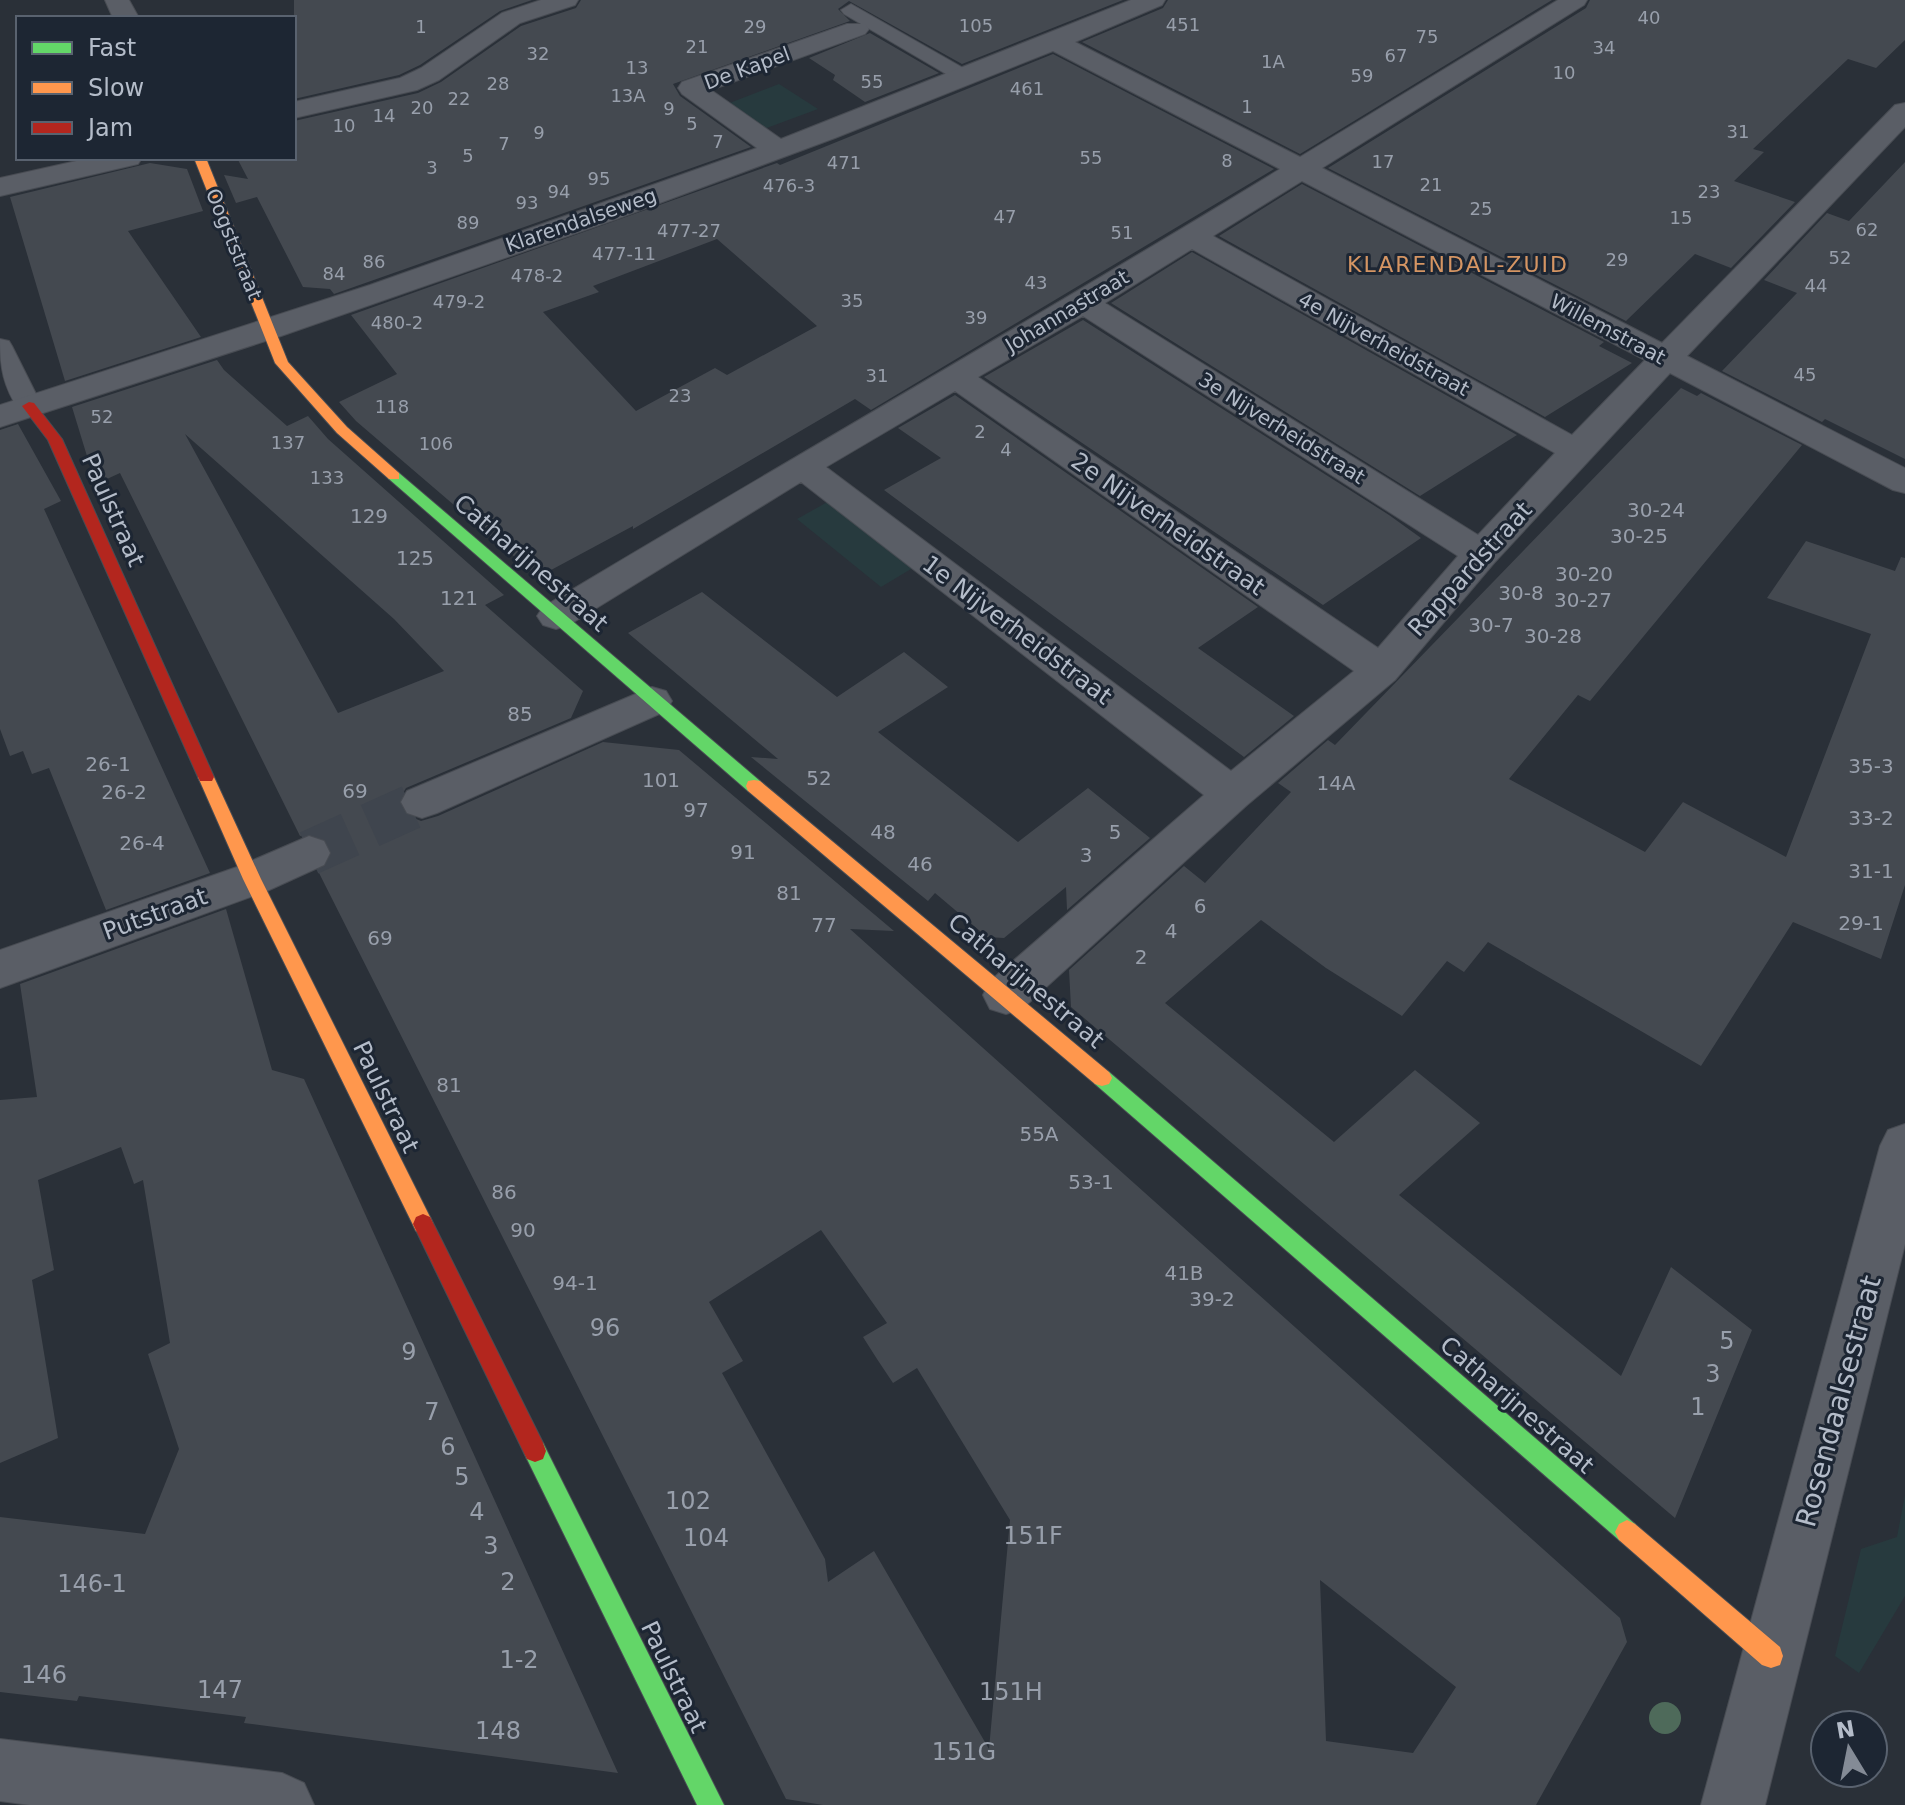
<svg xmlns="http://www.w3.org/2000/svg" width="1905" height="1805" viewBox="0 0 1905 1805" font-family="'DejaVu Sans',sans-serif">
	<rect width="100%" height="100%" fill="#2a3038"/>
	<path fill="#273a3e" d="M779,84L818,109L764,129L727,104Z
		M831,500L916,566L881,587L797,519Z
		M1905,1495V1596L1859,1673L1835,1656L1861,1549L1897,1537Z"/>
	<path fill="#444950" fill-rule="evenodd" d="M294,0H532L500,11L420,65L399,75L294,99Z
		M581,0H1123L962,64L849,1L838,9L850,21L673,84L680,96L751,147L334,294L330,289L303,287L257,197L236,203L224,175L248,179L237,158H294V121L418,93L441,82L521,26L576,8Z
		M1168,0H1552L1300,154L1082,42L1163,8Z
		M1590,0H1905V40L1876,68L1848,59L1753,149L1764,152L1734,181L1795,202L1731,268L1695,254L1626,321L1328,168L1586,8Z
		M870,33L939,73L865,102L833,80L835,75L809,58Z
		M1053,54L1274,169L871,410L855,399L633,529V526L538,577L356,421L339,402L397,374L351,315L777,163L780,165ZM717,239L817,326L727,375L715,368L636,411L543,312L599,292L593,286Z
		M1905,162V459L1825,419L1822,422L1722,371L1797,293L1764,280L1827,213L1849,221Z
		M150,163L187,169L203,211L128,231L201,337L65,381L10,197Z
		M1302,184L1604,342L1599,346L1632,363L1545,417L1219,236Z
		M1192,252L1517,435L1420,496L1111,303Z
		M1083,320L1389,515L1421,538L1323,605L984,377Z
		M217,360L224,370L287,426L308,416L328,439L504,595L485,605L583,691L571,718L406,788L398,801L404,814L421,821L438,816L603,742L679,750L894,931L850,929L1620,1618L1627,1642L1536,1805H823L786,1799L318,871L327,866L333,854L327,840L310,833L300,836L120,473L96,484L94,479L72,407ZM185,434L394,619L444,671L338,713ZM821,1230L887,1323L863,1337L877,1359L893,1383L917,1368L1010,1520L989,1749L874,1551L828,1582L825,1559L722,1373L743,1361L709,1302ZM1320,1580L1456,1687L1413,1753L1326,1741Z
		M1681,388L1697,396L1701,393L1802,445L1590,701L1578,695L1509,779L1645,852L1683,802L1786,857L1871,634L1767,598L1806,541L1895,571L1901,557L1905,558V885L1881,959L1793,922L1701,1066L1488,942L1464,972L1447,961L1402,1016L1326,968L1261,920L1165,1003L1334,1142L1415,1070L1480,1123L1399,1195L1621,1376L1671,1267L1752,1330L1675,1518L1071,1007L1069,970L1184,866L1205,883L1291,792L1278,783L1328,740L1335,745Z
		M955,395L1258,607L1198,648L1294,716L1244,757L884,490L941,458L898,428Z
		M18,424L61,501L44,509L210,873L106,910L49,768L32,774L23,751L10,756L0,729V430Z
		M702,592L837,697L904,652L948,687L878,732L1018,842L1088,788L1150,838L1067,910L1066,887L1004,938L987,937L935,893L928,901L751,757L778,759L628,633Z
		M226,909L272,1070L304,1079L618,1773L244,1723L246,1717L79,1696L77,1701L0,1692V1517L145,1534L179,1449L148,1354L170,1343L143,1180L134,1184L121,1147L38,1180L54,1270L32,1280L58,1438L0,1463V1100L37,1097L20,984Z"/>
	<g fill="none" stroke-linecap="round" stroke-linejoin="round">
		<path stroke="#3f454e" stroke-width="45" stroke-dasharray="45 22" stroke-linecap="butt" d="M309,853L422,802"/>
		<g stroke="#484c53" stroke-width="2">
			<path id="lane" d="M851,4L972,73L975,77L965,83L958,81L844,14L841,10Z
				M0,339L9,341L12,346L42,406L38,412H20C3,386 0,368 0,339Z"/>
		</g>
		<g stroke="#484c53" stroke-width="2">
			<path id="street" d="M105,0H129L139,18H113Z
				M541,0H578L575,5L520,23L439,80L417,90L294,118V102L400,78L421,68L502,13Z
				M1131,0H1165L1162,5L1075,42L1300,157L1558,0H1587L1584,5L1322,168L1662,343L1895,105L1905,103V127L1687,356L1905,468V493L1893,490L1670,373L1494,563L1395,680L1247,805L1022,1009L1006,1014L990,1009L983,995L990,981L1204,795L801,482L569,625L556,629L543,625L537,616L543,607C788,460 1036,318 1280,169L1053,51L835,138L614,220L281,336L0,427V405L370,285L757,148L682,94L678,88L682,82L847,24H865L869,29L865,34L711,90L781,139ZM1302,181L1645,360L1572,435L1213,236ZM1192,249L1555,453L1478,535L1105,303ZM1083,316L1458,556L1378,648L978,377ZM955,391L1354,671L1231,771L826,467Z
				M90,158H142L138,164L0,196V178Z
				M652,687L666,691L672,701L666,711L437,813L422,818L407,813L401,802L407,791Z
				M309,836L324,841L330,853L324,865L267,891L0,988V950L237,867Z
				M1905,1124V1244L1765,1805H1701L1880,1146L1888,1130Z
				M0,1739L282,1773L304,1783L314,1805H30L0,1801Z"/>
		</g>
		<g stroke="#484c53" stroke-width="2">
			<path id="fast" d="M394,471L399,473L760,781L762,786L760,791H748L389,479L387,476Z
				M1102,1070L1109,1072L1635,1524L1639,1532L1635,1540L1627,1544L1619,1540L1095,1084L1092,1078L1095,1072Z
				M535,1440L543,1443L724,1805H697L527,1459L524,1451L527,1443Z"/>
		</g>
		<g stroke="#484c53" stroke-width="2">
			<path id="slow" d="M194,158H206L288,362L347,427L399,473V479H389L337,433L275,363Z
				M206,771L214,777L261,879L430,1217L433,1224L430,1231L423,1234L416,1231L243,879L198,777Z
				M754,780L760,781L1109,1072L1112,1078L1109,1084L1102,1086L1095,1084L748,791L746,786L748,781Z
				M1627,1520L1635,1524L1780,1647L1783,1656L1780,1665L1771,1668L1762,1665L1619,1540L1615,1532L1619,1524Z"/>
		</g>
		<g stroke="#484c53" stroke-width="2">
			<path id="jam" d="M29,402L34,403L62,439L214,777L212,781H200L198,777L48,440L22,406Z
				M423,1214L430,1217L543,1443L546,1451L543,1459L535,1462L527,1459L413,1224L416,1217Z"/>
		</g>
		<use href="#lane" fill="#5a5e66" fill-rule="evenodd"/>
		<use href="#street" fill="#5a5e66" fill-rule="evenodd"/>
		<use href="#fast" fill="#63d668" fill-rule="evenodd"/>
		<use href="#slow" fill="#ff974d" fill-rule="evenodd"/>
		<use href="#jam" fill="#b3261e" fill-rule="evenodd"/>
	</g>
	<circle fill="#4e6a5a" cx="1665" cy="1718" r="16"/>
	<g text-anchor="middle" stroke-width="6" stroke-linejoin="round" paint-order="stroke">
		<g font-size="18" fill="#989fab">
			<text x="1649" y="24">40</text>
			<text x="1183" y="31">451</text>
			<text x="976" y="32">105</text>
			<text x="421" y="33">1</text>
			<text x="755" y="33">29</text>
			<text x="1427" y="43">75</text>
			<text x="697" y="53">21</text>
			<text x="1604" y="54">34</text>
			<text x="538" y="60">32</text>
			<text x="1396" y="62">67</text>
			<text x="1273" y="68">1A</text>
			<text x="637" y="74">13</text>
			<text x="1564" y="79">10</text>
			<text x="1362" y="82">59</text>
			<text x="872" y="88">55</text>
			<text x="498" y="90">28</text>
			<text x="1027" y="95">461</text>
			<text x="628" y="102">13A</text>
			<text x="459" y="105">22</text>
			<text x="1247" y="113">1</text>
			<text x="422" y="114">20</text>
			<text x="669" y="115">9</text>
			<text x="384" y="122">14</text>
			<text x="692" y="130">5</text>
			<text x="344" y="132">10</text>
			<text x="1738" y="138">31</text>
			<text x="539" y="139">9</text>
			<text x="718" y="148">7</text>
			<text x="504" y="150">7</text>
			<text x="468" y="162">5</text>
			<text x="1091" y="164">55</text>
			<text x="1227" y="167">8</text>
			<text x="1383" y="168">17</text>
			<text x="844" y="169">471</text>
			<text x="432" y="174">3</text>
			<text x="599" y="185">95</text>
			<text x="1431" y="191">21</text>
			<text x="789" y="192">476-3</text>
			<text x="559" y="198">94</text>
			<text x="1709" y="198">23</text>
			<text x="527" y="209">93</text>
			<text x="1481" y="215">25</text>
			<text x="1005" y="223">47</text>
			<text x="1681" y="224">15</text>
			<text x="468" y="229">89</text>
			<text x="1867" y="236">62</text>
			<text x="689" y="237">477-27</text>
			<text x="1122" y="239">51</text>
			<text x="624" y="260">477-11</text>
			<text x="1840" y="264">52</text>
			<text x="1617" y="266">29</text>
			<text x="374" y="268">86</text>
			<text x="334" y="280">84</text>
			<text x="537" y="282">478-2</text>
			<text x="1036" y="289">43</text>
			<text x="1816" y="292">44</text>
			<text x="852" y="307">35</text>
			<text x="459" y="308">479-2</text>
			<text x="976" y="324">39</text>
			<text x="397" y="329">480-2</text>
			<text x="1805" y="381">45</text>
			<text x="877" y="382">31</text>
			<text x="680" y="402">23</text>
			<text x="392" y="413">118</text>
			<text x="102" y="423">52</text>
			<text x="980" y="438">2</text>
			<text x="288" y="449">137</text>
			<text x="436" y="450">106</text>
			<text x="1006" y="456">4</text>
			<text x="327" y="484">133</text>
		</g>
		<g font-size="20" fill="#b4bcc9" stroke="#1d2633">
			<text transform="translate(747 68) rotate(-20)" y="7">De Kapel</text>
			<text transform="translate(581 220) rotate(-19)" y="7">Klarendalseweg</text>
			<text transform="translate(234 244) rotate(68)" y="7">Oogststraat</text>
			<text transform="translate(1067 311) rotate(-31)" y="7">Johannastraat</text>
			<text transform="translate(1608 329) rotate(28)" y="7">Willemstraat</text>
			<text transform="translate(1384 344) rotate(29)" y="7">4e Nijverheidstraat</text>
			<text transform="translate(1282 428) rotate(32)" y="7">3e Nijverheidstraat</text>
		</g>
		<g font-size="20" fill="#989fab">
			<text x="1656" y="517">30-24</text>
			<text x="369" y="523">129</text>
			<text x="1639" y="543">30-25</text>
			<text x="415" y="565">125</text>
			<text x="1584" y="581">30-20</text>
			<text x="1521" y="600">30-8</text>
			<text x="459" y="605">121</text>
			<text x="1583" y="607">30-27</text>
			<text x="1491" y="632">30-7</text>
			<text x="1553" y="643">30-28</text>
			<text x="520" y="721">85</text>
			<text x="108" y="771">26-1</text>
			<text x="1871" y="773">35-3</text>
			<text x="819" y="785">52</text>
			<text x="661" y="787">101</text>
			<text x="1336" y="790">14A</text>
			<text x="355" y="798">69</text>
			<text x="124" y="799">26-2</text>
			<text x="696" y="817">97</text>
			<text x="1871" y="825">33-2</text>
			<text x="883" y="839">48</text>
			<text x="1115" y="839">5</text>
			<text x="142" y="850">26-4</text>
			<text x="743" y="859">91</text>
			<text x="1086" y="862">3</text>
			<text x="920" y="871">46</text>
			<text x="1871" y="878">31-1</text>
			<text x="789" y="900">81</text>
			<text x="1200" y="913">6</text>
			<text x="1861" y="930">29-1</text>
			<text x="824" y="932">77</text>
			<text x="1171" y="938">4</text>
			<text x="380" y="945">69</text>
			<text x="1141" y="964">2</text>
			<text x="449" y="1092">81</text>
			<text x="1039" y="1141">55A</text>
			<text x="1091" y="1189">53-1</text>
			<text x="504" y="1199">86</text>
			<text x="523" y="1237">90</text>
			<text x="1184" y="1280">41B</text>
			<text x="575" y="1290">94-1</text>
			<text x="1212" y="1306">39-2</text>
		</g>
		<g font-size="22" letter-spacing="2" fill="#d59563" stroke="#1d2633">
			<text x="1458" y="272">KLARENDAL-ZUID</text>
		</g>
		<g font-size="24" fill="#b4bcc9" stroke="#1d2633">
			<text transform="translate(113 510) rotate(66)" y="8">Paulstraat</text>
			<text transform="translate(1168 524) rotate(35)" y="8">2e Nijverheidstraat</text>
			<text transform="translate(531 563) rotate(41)" y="8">Catharijnestraat</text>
			<text transform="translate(1470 569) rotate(-48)" y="8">Rappardstraat</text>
			<text transform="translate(1017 630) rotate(37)" y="8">1e Nijverheidstraat</text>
			<text transform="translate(155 914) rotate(-20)" y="8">Putstraat</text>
			<text transform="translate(1026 981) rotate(40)" y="8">Catharijnestraat</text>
			<text transform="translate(386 1097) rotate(64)" y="8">Paulstraat</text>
			<text transform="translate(1517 1405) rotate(41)" y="8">Catharijnestraat</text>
			<text transform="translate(674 1677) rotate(64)" y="8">Paulstraat</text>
		</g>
		<g font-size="24" fill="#989fab">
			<text x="605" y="1336">96</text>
			<text x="1727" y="1349">5</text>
			<text x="409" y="1360">9</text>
			<text x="1713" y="1382">3</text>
			<text x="1698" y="1415">1</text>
			<text x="432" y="1420">7</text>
			<text x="448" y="1455">6</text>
			<text x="462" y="1485">5</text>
			<text x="688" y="1509">102</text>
			<text x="477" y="1520">4</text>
			<text x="1033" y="1544">151F</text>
			<text x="706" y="1546">104</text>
			<text x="491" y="1554">3</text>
			<text x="508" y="1590">2</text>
			<text x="92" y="1592">146-1</text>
			<text x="519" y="1668">1-2</text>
			<text x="44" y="1683">146</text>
			<text x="220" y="1698">147</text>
			<text x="1011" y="1700">151H</text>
			<text x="498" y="1739">148</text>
			<text x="964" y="1760">151G</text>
		</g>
		<g font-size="28" fill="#b4bcc9" stroke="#1d2633">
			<text transform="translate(1838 1401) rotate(-75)" y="10">Rosendaalsestraat</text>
		</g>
	</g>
	<rect x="16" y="16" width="280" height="144" fill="#1d2633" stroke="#59626f" stroke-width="2"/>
	<rect x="32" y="42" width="40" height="12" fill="#63d668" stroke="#59626f" stroke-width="2"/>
	<text x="88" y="56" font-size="24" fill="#b4bcc9">Fast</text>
	<rect x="32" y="82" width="40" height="12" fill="#ff974d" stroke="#59626f" stroke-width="2"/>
	<text x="88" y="96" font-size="24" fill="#b4bcc9">Slow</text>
	<rect x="32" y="122" width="40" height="12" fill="#b3261e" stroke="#59626f" stroke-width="2"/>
	<text x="88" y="136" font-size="24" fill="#b4bcc9">Jam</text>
	<g transform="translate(1849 1749) rotate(350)"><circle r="38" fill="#1d2633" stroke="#59626f" stroke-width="2"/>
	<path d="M0-6L14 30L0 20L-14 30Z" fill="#848b96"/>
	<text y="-12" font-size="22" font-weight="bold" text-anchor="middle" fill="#b4bcc9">N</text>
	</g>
</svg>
